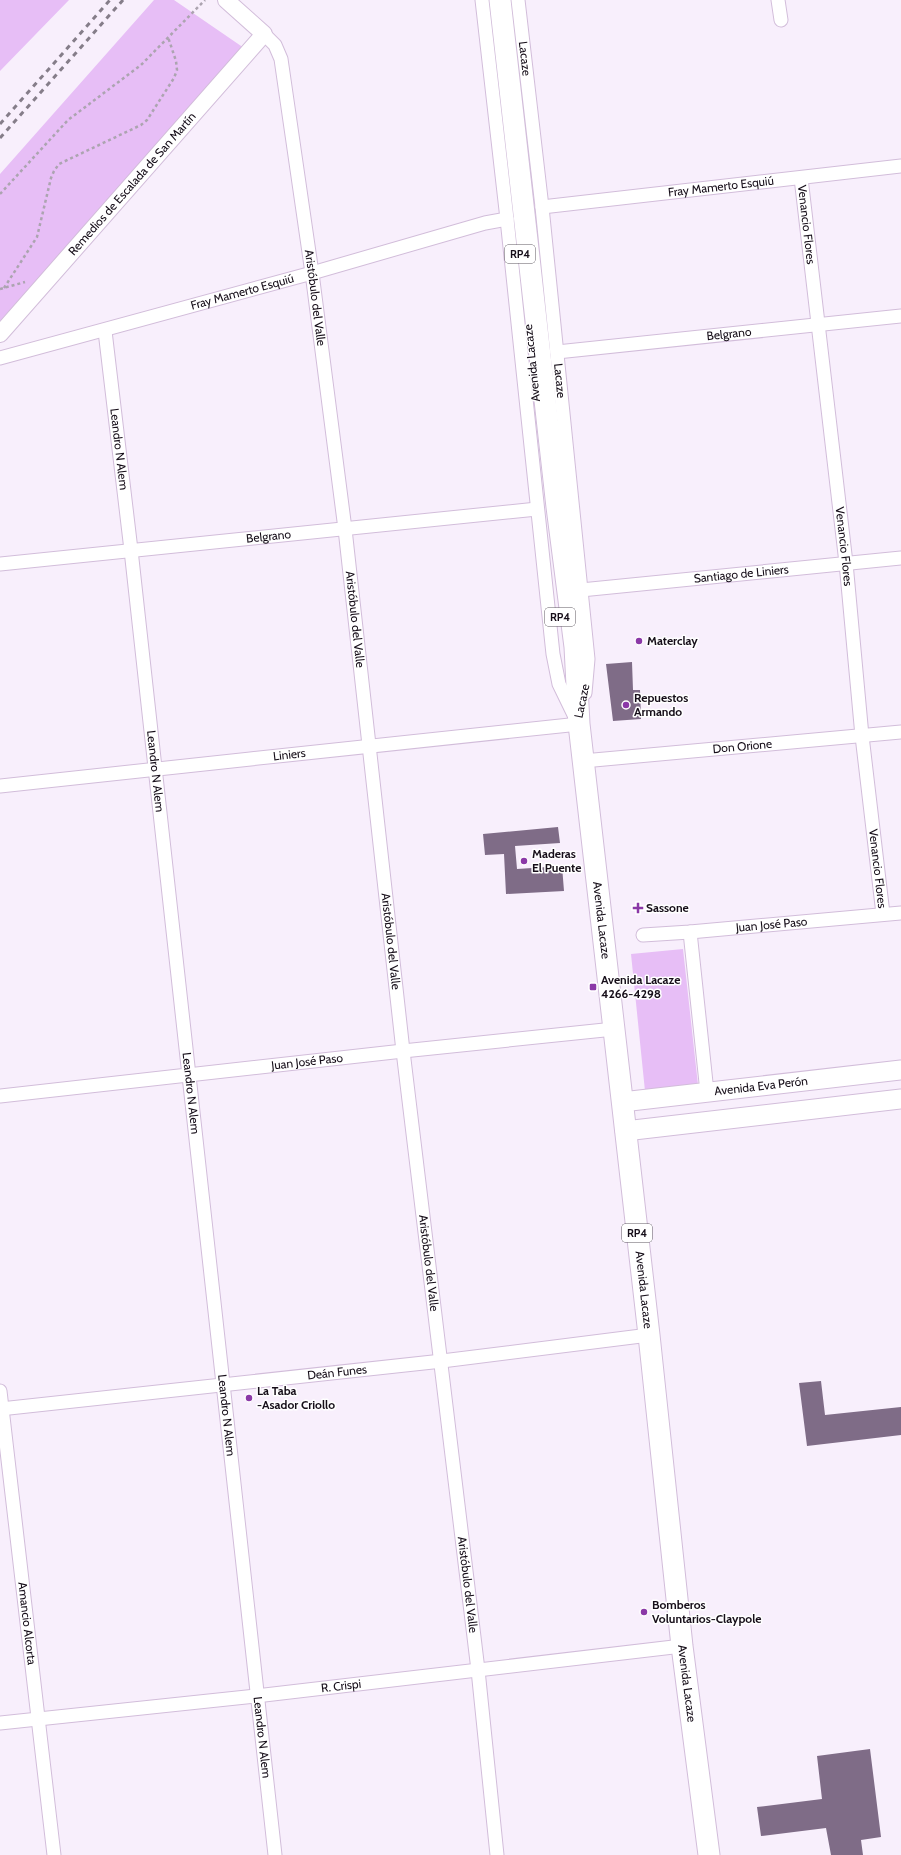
<svg xmlns="http://www.w3.org/2000/svg" width="901" height="1855" viewBox="0 0 901 1855" font-family="Cabin,sans-serif">
	<rect width="100%" height="100%" fill="#f8effc"/>
	<path fill="#e7bef6" d="M0,0H69L0,71Z
		M154,0H174L244,48L0,321V174Z
		M683,949L698,1085L645,1091L631,954Z"/>
	<path fill="#7f6c87" d="M632,662L633,690H640L641,719L613,721L606,664Z
		M558,827L560,843L515,846L517,869L562,866L564,891L506,894L504,854L485,855L483,834Z
		M821,1381L825,1415L901,1407V1435L807,1446L799,1383Z
		M870,1749L881,1837L861,1840L863,1855H831L826,1828L761,1836L757,1807L822,1799L817,1756Z"/>
	<g fill="none" stroke-linecap="round" stroke-linejoin="round">
		<g stroke="#d2bdda" stroke-width="15">
			<g id="minor">
				<path d="M482,0L507,219L553,654L559,684L576,719"/>
				<path id="s1" d="M518,0L542,207L588,659L585,693"/>
				<path d="M778,0L781,20"/>
				<path id="s2" d="M264,34L275,45L281,59L312,273L345,529L403,1051L478,1670L497,1855"/>
				<path id="s3" d="M801,178L846,563L862,736L883,914"/>
				<path id="s4" d="M542,207L901,166"/>
				<path id="s5" d="M105,331L131,550L275,1855"/>
				<path id="s6" d="M557,352L901,316"/>
				<path id="s7" d="M0,358L312,273L485,223L507,219"/>
				<path id="s8" d="M0,564L537,509"/>
				<path id="s9" d="M581,590L901,558"/>
				<path id="s10" d="M583,761L901,732"/>
				<path id="s11" d="M0,786C193,766 386,743 579,724"/>
				<path d="M690,932L707,1092"/>
				<path id="s12" d="M643,935L690,932L901,913"/>
				<path id="s13" d="M0,1096L403,1051L614,1029"/>
				<path id="s14" d="M0,1391L54,1855"/>
				<path id="s15" d="M0,1409L442,1361L649,1335"/>
				<path id="s16" d="M0,1723L256,1696L682,1646"/>
			</g>
		</g>
		<g stroke="#d2bdda" stroke-width="18">
			<g id="tertiary">
				<path id="s17" d="M0,334L264,34L226,0"/>
			</g>
		</g>
		<g stroke="#d2bdda" stroke-width="21">
			<g id="secondary">
				<path id="s18" d="M622,1102L901,1070"/>
				<path d="M625,1131L901,1099"/>
			</g>
		</g>
		<g stroke="#d2bdda" stroke-width="23">
			<g id="primary">
				<path id="s19" d="M500,0L557,507L575,647L579,724L649,1335L682,1646L709,1855"/>
			</g>
		</g>
		<path stroke="#aca4b0" stroke-width="2.5" stroke-dasharray="3 3" stroke-linecap="butt" d="M0,194L68,120L141,65L205,0
			M4,288L37,237L51,178L54,171L59,164L141,125L147,120L174,78L177,70L176,61L168,37
			M0,289L25,282"/>
		<use href="#minor" stroke="#fff" stroke-width="13"/>
		<use href="#tertiary" stroke="#fff" stroke-width="16"/>
		<use href="#secondary" stroke="#fff" stroke-width="19"/>
		<use href="#primary" stroke="#fff" stroke-width="21"/>
		<path stroke="#857d89" stroke-width="3" stroke-dasharray="5 5" stroke-linecap="butt" d="M0,124L110,0
			M0,138L123,0"/>
	</g>
	<g fill="#8b38a7" stroke="#fff" stroke-width="1.5">
		<circle cx="639" cy="641" r="4"/>
		<circle cx="626" cy="705" r="4"/>
		<circle cx="524" cy="861" r="4"/>
		<path d="M636 902h4v4h4v4h-4v4h-4v-4h-4v-4h4z"/>
		<rect x="589" y="983" width="8" height="8" rx="2"/>
		<circle cx="249" cy="1398" r="4"/>
		<circle cx="644" cy="1612" r="4"/>
	</g>
	<g text-anchor="middle" stroke-width="3" stroke-linejoin="round" paint-order="stroke">
		<g fill="#fff" stroke="#5c565e" stroke-width="1">
			<rect x="505" y="245" width="30" height="18" rx="3"/>
			<rect x="545" y="608" width="30" height="18" rx="3"/>
			<rect x="622" y="1224" width="30" height="18" rx="3"/>
		</g>
		<g font-size="11" font-weight="bold" fill="#160e19">
			<text x="520" y="258">RP4</text>
			<text x="560" y="621">RP4</text>
			<text x="637" y="1237">RP4</text>
		</g>
		<g font-size="12" fill="#160e19" stroke="#fff">
			<text dy="4" stroke="none"><textPath href="#s1" startOffset="59">Lacaze</textPath></text>
			<text dy="4" stroke="none"><textPath href="#s17" startOffset="200">Remedios de Escalada de San Martín</textPath></text>
			<text dy="4" stroke="none"><textPath href="#s4" startOffset="180">Fray Mamerto Esquiú</textPath></text>
			<text dy="4" stroke="none"><textPath href="#s3" startOffset="47">Venancio Flores</textPath></text>
			<text dy="4" stroke="none"><textPath href="#s7" startOffset="251">Fray Mamerto Esquiú</textPath></text>
			<text dy="4" stroke="none"><textPath href="#s2" startOffset="272">Aristóbulo del Valle</textPath></text>
			<text dy="4" stroke="none"><textPath href="#s6" startOffset="173">Belgrano</textPath></text>
			<text transform="translate(532 363) rotate(-96)" y="4">Avenida Lacaze</text>
			<text dy="4" stroke="none"><textPath href="#s1" startOffset="383">Lacaze</textPath></text>
			<text dy="4" stroke="none"><textPath href="#s5" startOffset="119">Leandro N Alem</textPath></text>
			<text dy="4" stroke="none"><textPath href="#s8" startOffset="270">Belgrano</textPath></text>
			<text dy="4" stroke="none"><textPath href="#s3" startOffset="371">Venancio Flores</textPath></text>
			<text dy="4" stroke="none"><textPath href="#s9" startOffset="161">Santiago de Liniers</textPath></text>
			<text dy="4" stroke="none"><textPath href="#s2" startOffset="596">Aristóbulo del Valle</textPath></text>
			<text transform="translate(582 701) rotate(-78)" y="4">Lacaze</text>
			<text dy="4" stroke="none"><textPath href="#s10" startOffset="160">Don Orione</textPath></text>
			<text dy="4" stroke="none"><textPath href="#s11" startOffset="291">Liniers</textPath></text>
			<text dy="4" stroke="none"><textPath href="#s5" startOffset="443">Leandro N Alem</textPath></text>
			<text dy="4" stroke="none"><textPath href="#s3" startOffset="695">Venancio Flores</textPath></text>
			<text dy="4" stroke="none"><textPath href="#s19" startOffset="926">Avenida Lacaze</textPath></text>
			<text dy="4" stroke="none"><textPath href="#s12" startOffset="129">Juan José Paso</textPath></text>
			<text dy="4" stroke="none"><textPath href="#s2" startOffset="920">Aristóbulo del Valle</textPath></text>
			<text dy="4" stroke="none"><textPath href="#s13" startOffset="309">Juan José Paso</textPath></text>
			<text dy="4" stroke="none"><textPath href="#s18" startOffset="140">Avenida Eva Perón</textPath></text>
			<text dy="4" stroke="none"><textPath href="#s5" startOffset="767">Leandro N Alem</textPath></text>
			<text dy="4" stroke="none"><textPath href="#s2" startOffset="1244">Aristóbulo del Valle</textPath></text>
			<text dy="4" stroke="none"><textPath href="#s19" startOffset="1298">Avenida Lacaze</textPath></text>
			<text dy="4" stroke="none"><textPath href="#s15" startOffset="339">Deán Funes</textPath></text>
			<text dy="4" stroke="none"><textPath href="#s5" startOffset="1091">Leandro N Alem</textPath></text>
			<text dy="4" stroke="none"><textPath href="#s2" startOffset="1568">Aristóbulo del Valle</textPath></text>
			<text dy="4" stroke="none"><textPath href="#s14" startOffset="234">Amancio Alcorta</textPath></text>
			<text dy="4" stroke="none"><textPath href="#s19" startOffset="1694">Avenida Lacaze</textPath></text>
			<text dy="4" stroke="none"><textPath href="#s16" startOffset="343">R. Crispi</textPath></text>
			<text dy="4" stroke="none"><textPath href="#s5" startOffset="1415">Leandro N Alem</textPath></text>
		</g>
		<g font-size="12" font-weight="bold" fill="#160e19" stroke="#fff" text-anchor="start">
			<text x="647" y="645">Materclay</text>
			<text x="634" y="702">Repuestos<tspan x="634" dy="14">Armando</tspan></text>
			<text x="532" y="858">Maderas<tspan x="532" dy="14">El Puente</tspan></text>
			<text x="646" y="912">Sassone</text>
			<text x="601" y="984">Avenida Lacaze<tspan x="601" dy="14">4266-4298</tspan></text>
			<text x="257" y="1395">La Taba<tspan x="257" dy="14">-Asador Criollo</tspan></text>
			<text x="652" y="1609">Bomberos<tspan x="652" dy="14">Voluntarios-Claypole</tspan></text>
		</g>
	</g>
</svg>
